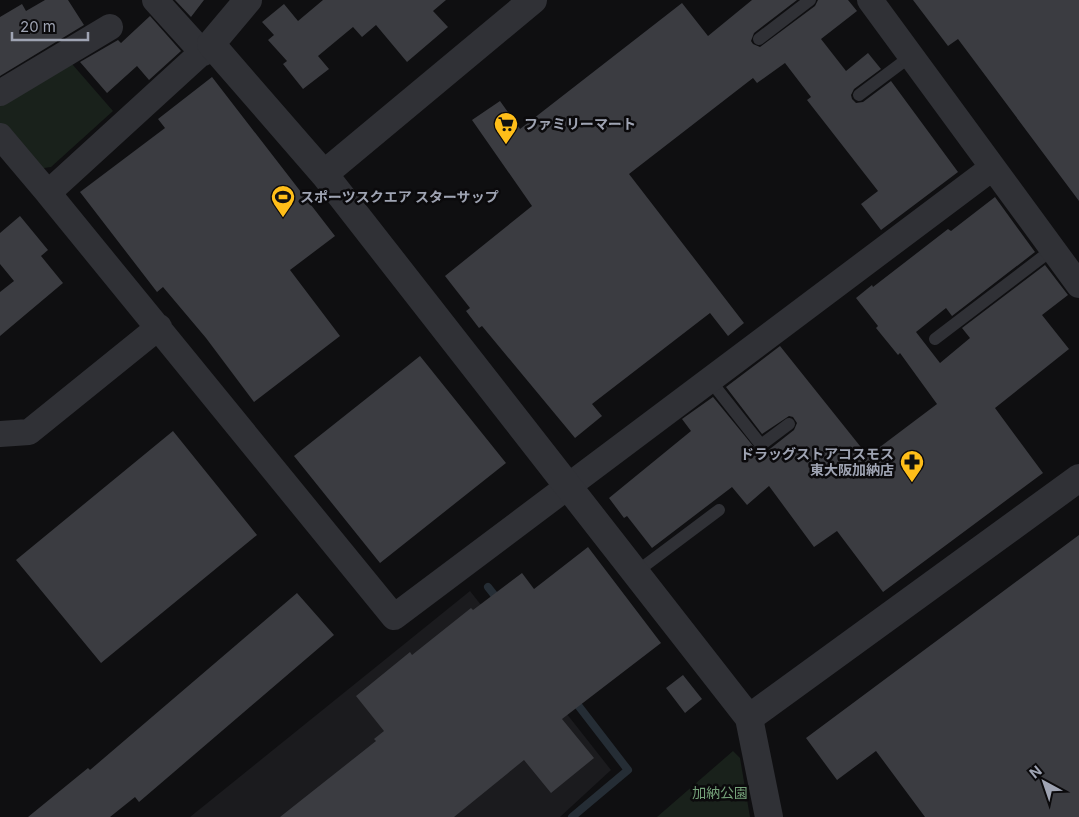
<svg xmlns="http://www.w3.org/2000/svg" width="1079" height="817" viewBox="0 0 1079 817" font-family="Inter,'Noto Sans JP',sans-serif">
	<rect width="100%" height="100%" fill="#0f0f11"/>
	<path fill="#1b1b1e" d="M470,591L611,770L560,817H190Z"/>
	<path fill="#19211b" d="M66,57L113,111L51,167L37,169L0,125V99Z
		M733,751L740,758L750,817H657Z"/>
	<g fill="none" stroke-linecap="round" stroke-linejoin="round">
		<path stroke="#252d35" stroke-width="8" d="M488,587L499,601
			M572,817L628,770L574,700"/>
	</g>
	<path fill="#3b3c41" d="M45,0H68L84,25L0,76V17L22,4L26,11Z
		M175,0H204L191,17Z
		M323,0H446L433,11L448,27L407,62L376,25L362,37L353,27L318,56L329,69L303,89L283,64L287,61L268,40L274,35L262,22L284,4L298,21Z
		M752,0H797L754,33L751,41L753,44L760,47L815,6L818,0H848L857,11L821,39L846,71L868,53L881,69L854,89L851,95L852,99L856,103L863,102L891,81L958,172L881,230L861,204L878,191L807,100L811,97L785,63L757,83L753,78L629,174L744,323L728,336L710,313L592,404L602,416L575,438L482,326L479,328L466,311L470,308L445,276L532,206L472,120L500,101L520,129L682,3L708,36Z
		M913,0H1079V201L958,39L948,46Z
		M150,16L181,51L149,80L137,66L107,93L80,62L118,40L121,43Z
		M212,77L335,236L290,270L340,336L254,402L206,338L163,287L157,292L80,192L165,128L158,119Z
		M995,197L1035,252L952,316L946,308L916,332L940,363L970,338L962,328L1045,265L1068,295L1042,315L1069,349L995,408L1043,473L883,592L837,531L814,547L769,486L747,505L732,487L652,548L627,516L624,518L609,498L691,431L682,419L713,397L758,452H766L794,430L797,423L793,417L789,416L762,434L726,387L780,346L868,456L937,404L900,353L898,355L876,328L878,326L856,298L872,285L873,287L948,229L951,231Z
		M20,216L48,250L41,256L63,283L0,336V292L14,281L0,264V233Z
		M420,356L506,463L380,563L294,456Z
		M173,431L257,535L101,663L16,560Z
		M1079,535V817H925L876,751L837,780L806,738Z
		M588,547L661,643L562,719L594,758L551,793L524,760L454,817H280L376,741L374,739L384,731L356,696L410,652L412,655L471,608L473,610L522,573L534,589Z
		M297,593L334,635L139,802L135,797L110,817H28L88,768L90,770Z
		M683,675L702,699L685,713L666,688Z"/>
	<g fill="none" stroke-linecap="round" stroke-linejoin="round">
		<path stroke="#303136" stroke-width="12" d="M759,39L810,0
			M859,95L911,56
			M935,339L1053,249
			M709,379L761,445L789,424
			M635,573L719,510"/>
		<path stroke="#303136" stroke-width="26" d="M155,0L203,53
			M870,0L1079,285
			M211,44L48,193L394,617L992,168
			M0,93L110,27
			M0,136L48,193
			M0,434L29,432L159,327"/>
		<path stroke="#303136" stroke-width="28" d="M248,0L211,44L324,174
			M533,0L324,174L749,718
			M769,817L749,718L1079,478"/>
	</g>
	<defs>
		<g id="supermarket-pin" transform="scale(1.25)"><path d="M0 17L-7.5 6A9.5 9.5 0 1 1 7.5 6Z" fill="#ffbe19" stroke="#0b0a0c"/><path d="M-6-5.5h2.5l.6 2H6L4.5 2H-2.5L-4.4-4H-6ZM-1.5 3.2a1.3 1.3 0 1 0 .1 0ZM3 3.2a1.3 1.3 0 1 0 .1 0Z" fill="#111"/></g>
		<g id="stadium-pin" transform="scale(1.25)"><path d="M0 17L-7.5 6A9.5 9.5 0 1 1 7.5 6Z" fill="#ffbe19" stroke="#0b0a0c"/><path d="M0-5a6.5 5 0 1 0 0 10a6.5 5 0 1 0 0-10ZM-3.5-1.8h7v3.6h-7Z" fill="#111"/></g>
		<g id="pharmacy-pin" transform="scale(1.25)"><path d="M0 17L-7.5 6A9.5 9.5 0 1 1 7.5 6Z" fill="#ffbe19" stroke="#0b0a0c"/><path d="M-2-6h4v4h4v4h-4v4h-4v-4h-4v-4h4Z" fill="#111"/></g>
	</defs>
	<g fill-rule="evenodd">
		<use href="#supermarket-pin" x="506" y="124"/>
		<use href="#stadium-pin" x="283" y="197"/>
		<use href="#pharmacy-pin" x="912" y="462"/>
	</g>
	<g text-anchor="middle" stroke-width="5" stroke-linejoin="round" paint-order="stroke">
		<g font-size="14" font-weight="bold" fill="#9fa4b3" stroke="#0b0a0c" text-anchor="start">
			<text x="524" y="129">ファミリーマート</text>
			<text x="300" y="202">スポーツスクエア スターサップ</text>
			<text x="894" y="459" text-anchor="end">ドラッグストアコスモス<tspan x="894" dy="16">東大阪加納店</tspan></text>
		</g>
		<g font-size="14" fill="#74a179" stroke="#0b0a0c">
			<text x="720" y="798">加納公園</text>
		</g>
	</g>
	<g transform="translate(1044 782) rotate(320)" stroke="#0b0a0c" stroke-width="4" paint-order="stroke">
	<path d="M0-4L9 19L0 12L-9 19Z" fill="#9fa4b3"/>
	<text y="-8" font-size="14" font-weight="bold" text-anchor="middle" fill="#9fa4b3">N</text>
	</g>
	<path d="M12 32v8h76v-8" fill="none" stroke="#9fa4b3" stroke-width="2.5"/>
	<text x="20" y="32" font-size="15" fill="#9fa4b3" stroke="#0b0a0c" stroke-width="4" paint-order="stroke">20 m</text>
</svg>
